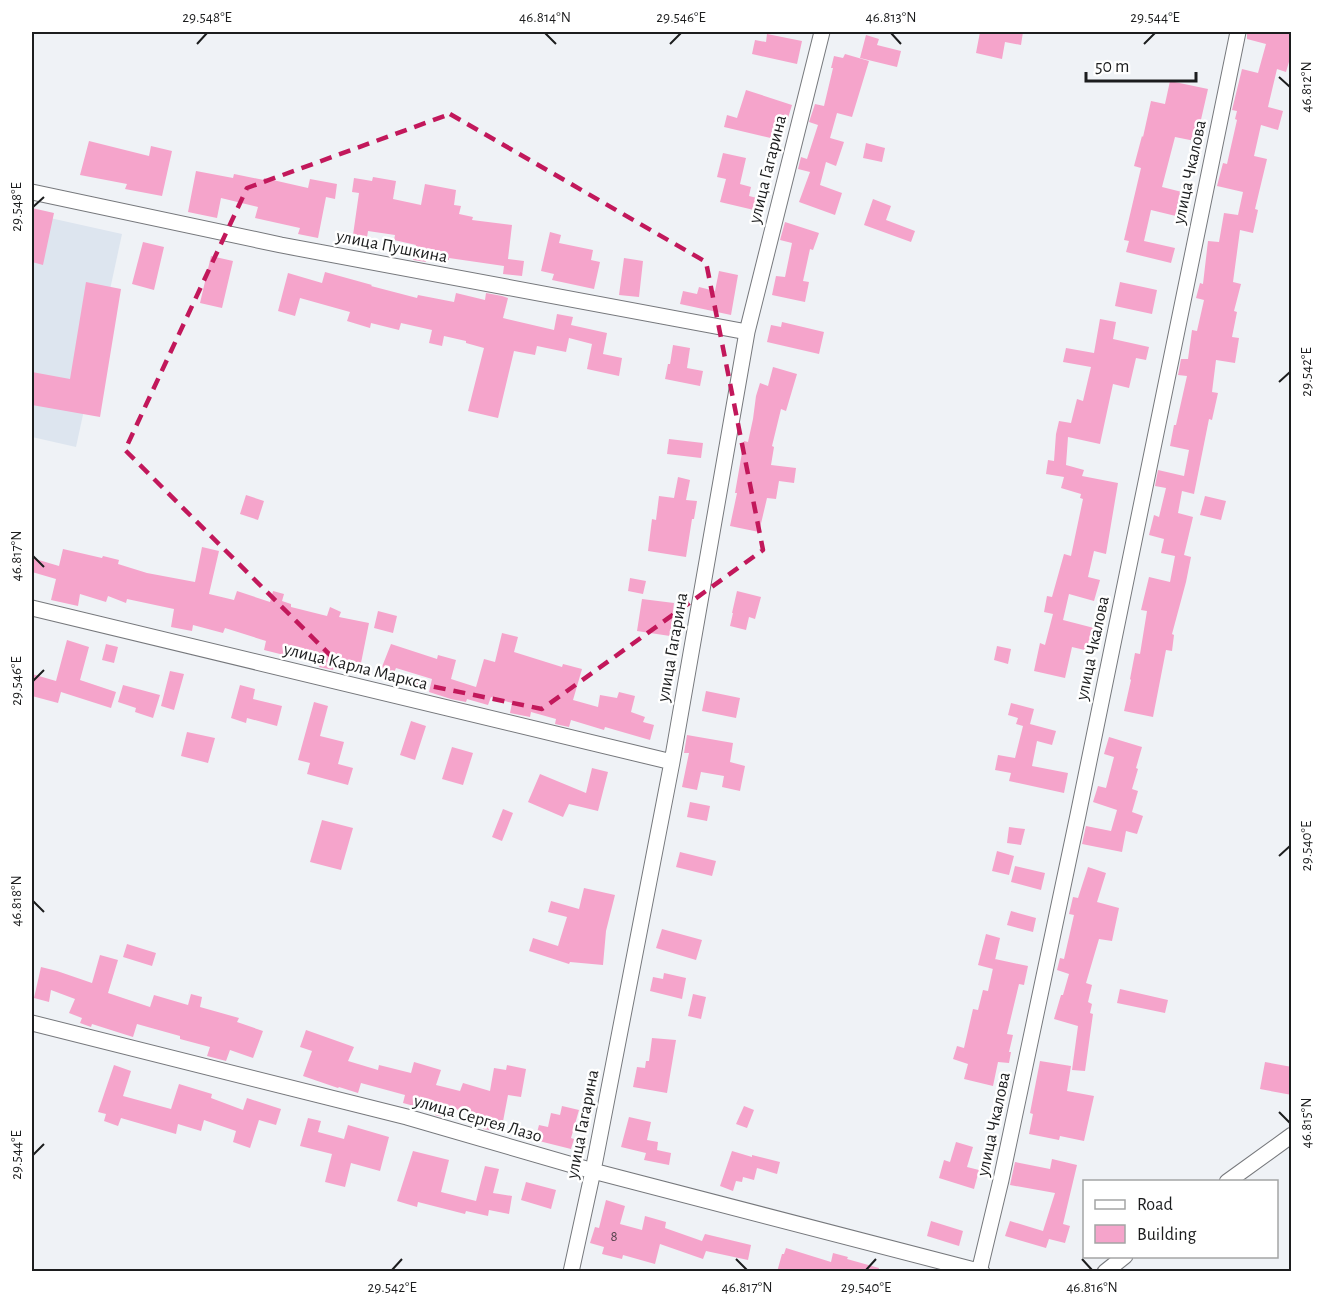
<svg xmlns="http://www.w3.org/2000/svg" width="1323" height="1303" viewBox="0 0 1323 1303" font-family="'Alegreya Sans',sans-serif">
	<rect width="100%" height="100%" fill="#eff2f6"/>
	<path fill="#dde5ef" d="M32,214L122,234L76,447L32,437Z"/>
	<path fill="#f5a4cb" d="M980,32H1023L1021,45L1005,42L1002,59L976,53Z
		M1247,32H1292V44L1289,54L1291,55L1286,72L1277,69L1268,107L1283,111L1278,130L1261,125L1254,156L1267,159L1255,209L1258,210L1253,233L1240,230L1233,282L1241,284L1234,311L1237,312L1232,337L1239,338L1235,363L1216,360L1212,392L1218,393L1212,420L1209,419L1194,494L1182,491L1178,513L1193,517L1184,555L1191,557L1186,582L1172,634L1174,635L1172,651L1166,650L1153,717L1124,711L1131,680L1130,679L1135,653L1140,654L1147,611L1141,610L1149,577L1170,582L1175,556L1161,553L1164,539L1149,535L1154,515L1159,517L1166,488L1155,486L1158,470L1184,476L1189,450L1170,446L1174,425H1176L1187,376L1178,375L1181,359H1188L1192,330L1197,331L1204,300L1196,298L1200,283L1203,284L1208,241L1219,242L1224,213L1238,215L1243,192L1217,186L1223,163L1227,164L1237,120L1235,119L1237,111L1232,110L1242,69L1258,73L1266,44L1247,39Z
		M767,34L802,41L797,64L752,54L755,40L766,42Z
		M866,35L879,39L877,45L901,51L897,67L860,58Z
		M845,54L869,61L852,117L837,113L830,138L844,142L836,166L826,162L820,185L842,193L835,215L799,202L810,172L798,169L801,157L807,159L818,125L809,122L815,104L824,106L833,68H831L834,56L843,58Z
		M1170,81L1208,89L1200,124H1204L1200,142L1175,137L1162,187L1186,193L1180,217L1151,210L1144,241L1175,248L1171,263L1126,252L1129,241L1124,240L1141,168L1134,166L1142,136L1143,137L1151,101L1165,104Z
		M746,90L792,105L788,118L780,115L775,139L724,127L727,115L737,118Z
		M89,141L149,156L151,146L172,151L162,196L125,189L127,184L80,175Z
		M866,143L885,148L882,162L863,158Z
		M723,153L746,158L740,184L751,187L749,196L757,198L754,210L720,202L726,179L717,177Z
		M196,171L233,178L234,174L264,180V178L308,188L310,179L337,184L335,199L326,197L318,238L298,234L300,228L255,218L258,207L221,198L217,218L188,212Z
		M373,177L396,181L393,199L421,205L425,184L456,190L454,205L461,206L459,214L473,217L472,220L512,225L508,259L524,261L522,276L503,274L504,266L449,258V260L427,257L426,262L413,260L416,245L394,240L395,235L368,231L366,244L352,242L359,193L352,192L354,178L372,181Z
		M873,199L891,206L886,220L915,231L911,242L864,225Z
		M32,208L54,213L43,265L32,262Z
		M785,222L819,233L813,250L810,249L803,281L809,282L805,302L772,295L776,276L785,277L792,243L780,240Z
		M550,232L561,235L559,243L593,250L591,260L600,262L594,289L552,280L554,274L541,271Z
		M143,242L164,247L154,290L132,284Z
		M211,256L233,261L222,308L200,303Z
		M624,258L643,261L639,297L619,295Z
		M719,271L738,275L731,315L680,304L683,291L697,294L699,287L715,291Z
		M325,272L372,285L371,286L417,298L418,295L454,302L456,293L485,300L486,293L502,296L508,298L503,318L554,330L557,314L573,317L571,325L607,333L603,354L622,358L619,376L587,369L592,344L569,338L566,352L537,346L535,355L514,351L498,418L468,411L484,348L466,343V341L444,336L442,346L429,343L432,330L401,323L399,330L371,323L370,328L347,321L350,312L300,298L295,316L278,311L288,273L322,283Z
		M86,282L121,289L100,417L32,405V372L70,379Z
		M1120,282L1157,290L1152,314L1115,306Z
		M1100,319L1116,322L1113,339L1149,347L1146,360L1136,358L1129,388L1113,384L1100,444L1068,437L1066,465L1084,470L1082,476L1118,483L1106,554L1094,551L1088,577L1100,580L1094,601L1069,594L1063,620L1094,628L1089,651L1072,647L1065,678L1034,671L1040,643L1045,645L1053,614L1044,612L1047,596L1052,597L1064,554L1071,556L1083,499L1080,498L1081,494L1061,488L1064,477L1046,474L1048,460L1054,461L1056,434L1059,421L1071,423L1077,399L1083,401L1091,367L1063,362L1066,348L1094,353Z
		M782,322L824,332L819,354L767,342L771,325L781,327Z
		M673,345L690,348L687,368L703,371L700,386L665,379L668,364H670Z
		M773,367L797,374L786,411L781,409L772,446L774,447L771,465L796,468L794,483L779,481L776,499L767,498L759,532L730,526L737,493H735L744,441L748,442L753,419L756,396L760,383L768,386Z
		M669,439L703,443L701,458L667,454Z
		M678,477L690,480L686,500L697,501L694,519H692L686,557L648,551L652,519L656,520L659,496L674,498Z
		M246,495L264,501L258,520L240,514Z
		M1205,496L1226,501L1221,520L1200,515Z
		M202,547L219,551L209,594L234,600L237,591L270,602L273,591L284,594L282,601L291,604V607L327,616L330,607L341,612L339,617L369,623L361,663L337,658L333,670L319,667L320,664L264,650L266,641L225,628L223,633L193,625L192,631L171,627L174,609L127,599L126,603L108,596L106,602L80,594L78,606L51,600L56,579L32,572V558L59,566L63,549L102,558L103,556L119,560L118,564L147,573L195,582Z
		M630,578L646,581L643,594L628,591Z
		M737,591L761,597L755,619L749,617L746,630L730,626L733,613H732Z
		M642,599L674,603L670,636L637,631Z
		M378,611L397,616L393,633L374,628Z
		M502,633L518,637L514,652L562,667L563,664L582,669L573,700L598,707L600,695L617,698L619,692L635,696L631,712L645,717L643,722L654,725L650,740L605,727L604,730L571,720L569,727L555,724L556,719L531,712L530,717L510,713L512,703L491,697L488,705L467,699L466,702L451,699L429,692L432,679L396,668L390,682L378,677L391,644L437,659L438,655L456,660L451,679L476,687L484,659L495,662Z
		M67,640L89,647L80,680L116,692L111,708L61,692L58,703L32,696V674L56,681Z
		M106,644L118,647L114,663L102,660Z
		M997,646L1011,649L1008,664L994,660Z
		M170,671L184,674L174,710L161,706Z
		M123,685L160,695L153,718L135,712L136,708L118,702Z
		M240,685L255,689L253,699L282,706L277,726L247,718L246,723L231,718Z
		M706,691L740,698L736,718L702,711Z
		M314,702L328,706L320,736L344,742L338,764L353,768L348,785L307,774L310,763L298,760Z
		M1011,703L1034,709L1030,724L1056,731L1052,745L1037,741L1032,766L1068,773L1064,793L1009,781L1011,773L995,770L998,755L1015,758L1023,726L1016,724L1018,718L1008,715Z
		M411,721L426,726L415,760L400,755Z
		M187,732L215,738L208,763L181,756Z
		M687,735L733,743L730,762L745,766L740,791L722,787L724,776L701,772L697,790L682,787L689,753H684Z
		M1109,737L1142,747L1136,768L1138,769L1132,789L1138,791L1132,812L1143,816L1137,834L1126,831L1122,852L1082,844L1086,826L1111,831L1117,810L1093,802L1098,786L1106,788L1114,757L1104,754Z
		M452,747L473,753L463,785L442,779Z
		M592,768L608,772L598,811L569,804L563,817L528,802L540,774L586,793Z
		M690,802L710,806L707,821L687,817Z
		M503,809L513,813L502,841L492,837Z
		M322,820L353,828L341,870L310,862Z
		M1009,827L1025,829L1021,845L1007,843Z
		M997,851L1014,856L1009,875L992,871Z
		M680,852L716,861L712,876L676,867Z
		M1015,866L1045,873L1041,890L1011,882Z
		M1088,867L1106,873L1097,902L1119,908L1112,941L1099,939L1086,983L1092,985L1088,1002L1092,1004L1090,1013L1093,1014L1085,1071L1072,1070L1078,1026L1054,1019L1061,995H1063L1069,974L1057,970L1060,958L1064,959L1074,915L1069,914L1073,897L1078,898Z
		M584,888L615,895L606,931L603,965L570,962L569,964L529,951L533,938L558,946L567,917L548,912L551,901L579,909Z
		M1011,911L1036,918L1033,932L1007,925Z
		M662,929L702,940L696,960L656,948Z
		M986,934L1000,938L993,969L978,965Z
		M127,944L156,953L152,966L123,957Z
		M100,955L118,960L108,993L150,1007L154,995L188,1005L191,994L202,997L200,1007L239,1018L237,1022L263,1031L253,1058L230,1050L226,1061L207,1056L210,1047L180,1039V1036L137,1024L133,1037L92,1024L91,1027L80,1023L82,1018L69,1013L75,999L51,990L49,1002L34,998L41,967L57,971L92,983Z
		M995,959L1028,966L1024,985L1019,984L1007,1034L1013,1035L1009,1052H1011L1009,1063L998,1062L993,1086L964,1079L968,1064L953,1059L957,1046L964,1048L973,1009L978,1010L983,990L988,991Z
		M664,973L686,978L682,999L650,991L653,977L663,979Z
		M1120,989L1168,1000L1165,1013L1117,1003Z
		M693,994L706,997L701,1019L688,1016Z
		M306,1030L354,1047L348,1061L378,1070L379,1065L411,1073L414,1062L441,1070L436,1085L460,1091L463,1083L490,1091L494,1068L506,1070L507,1065L526,1069L521,1097L508,1095L501,1132L483,1129L485,1118L449,1107L447,1118L435,1115L436,1112L403,1103L405,1095L361,1083L358,1093L339,1087L338,1088L303,1076L312,1051L300,1047Z
		M652,1038L676,1040L667,1093L633,1087L637,1067L645,1068L646,1061H649Z
		M1040,1061L1071,1066L1067,1091L1094,1096L1084,1141L1060,1136L1059,1140L1029,1134L1033,1114L1030,1113Z
		M1265,1062L1292,1067V1095L1260,1089Z
		M114,1065L131,1071L123,1096L171,1109L179,1084L212,1094L211,1098L243,1110L247,1098L281,1109L276,1125L259,1120L250,1148L233,1142L236,1131L204,1120L201,1131L178,1124L176,1134L121,1118L118,1126L104,1121L106,1114L98,1112Z
		M562,1106L579,1110L571,1138L574,1139L571,1149L535,1140L539,1125L548,1127L551,1113L560,1115Z
		M744,1106L754,1110L747,1128L736,1124Z
		M629,1117L651,1122L647,1140L658,1142L657,1150L671,1153L669,1165L644,1160L646,1153L621,1147Z
		M308,1118L321,1121L318,1132L344,1139L348,1125L389,1137L380,1171L351,1163L345,1187L325,1182L332,1154L300,1146Z
		M956,1142L973,1147L967,1167L979,1170L974,1189L939,1178L944,1160L950,1162Z
		M413,1151L449,1160L441,1192L476,1201L485,1166L499,1169L493,1193L512,1196L509,1214L489,1210L488,1216L466,1211L465,1214L418,1202L417,1207L397,1201Z
		M732,1151L752,1157V1155L780,1162L777,1174L757,1168L754,1180L743,1177L742,1182L736,1181L733,1191L720,1186Z
		M1052,1159L1077,1165L1063,1224L1070,1226L1065,1243L1049,1239L1046,1248L1005,1236L1010,1221L1043,1231L1055,1193L1010,1185L1015,1162L1050,1169Z
		M526,1182L556,1190L551,1209L521,1200Z
		M606,1200L625,1206L620,1224L642,1230L645,1216L666,1222L665,1228L702,1241L705,1234L751,1245L748,1260L706,1251L703,1259L660,1244L655,1264L623,1255L622,1259L602,1254L604,1247L590,1243L595,1227L599,1228Z
		M931,1221L963,1231L959,1246L927,1236Z
		M786,1248L831,1262L833,1253L848,1257L847,1259L879,1268L878,1272H777L782,1254H784Z"/>
	<g fill="none" stroke-linecap="round" stroke-linejoin="round">
		<g stroke="#76787c" stroke-width="17">
			<path id="minor" d="M32,192L281,245L747,332
				M32,608L672,762
				M32,1023L407,1117L593,1171L982,1272
				M1227,1182L1292,1135
				M571,1272L593,1171L672,762L747,332L822,32
				M979,1272L1001,1180L1078,815L1238,32
				M1105,1272L1125,1256"/>
		</g>
		<use href="#minor" stroke="#fff" stroke-width="15"/>
	</g>
	<path fill="none" stroke="#c2185b" stroke-width="4.5" stroke-dasharray="12 8" stroke-linejoin="round" d="M450,114L706,262L763,550L542,709L343,668L125,450L247,188Z"/>
	<path fill="none" stroke="#1c1d1e" stroke-width="2" d="M545,33L556,44M891,33L901,44M197,44L207,33M670,44L681,33M1144,44L1155,33M1279,77L1290,87M33,207L44,197M1279,382L1290,372M33,556L44,567M33,681L44,670M1279,856L1290,846M33,901L44,912M1279,1112L1290,1123M33,1155L44,1144M736,1259L747,1270M1082,1259L1092,1270M392,1270L402,1259M866,1270L876,1259"/>
	<g text-anchor="middle" stroke-width="5" stroke-linejoin="round" paint-order="stroke">
		<g font-size="15" fill="#523f49">
			<text x="614" y="1241">8</text>
		</g>
		<g font-size="18" fill="#1c1d1e" stroke="#fff">
			<text transform="translate(767 169) rotate(-76)" y="6">улица Гагарина</text>
			<text transform="translate(1189 172) rotate(-78)" y="6">улица Чкалова</text>
			<text transform="translate(392 246) rotate(11)" y="6">улица Пушкина</text>
			<text transform="translate(672 647) rotate(-80)" y="6">улица Гагарина</text>
			<text transform="translate(1092 648) rotate(-78)" y="6">улица Чкалова</text>
			<text transform="translate(356 666) rotate(14)" y="6">улица Карла Маркса</text>
			<text transform="translate(478 1118) rotate(16)" y="6">улица Сергея Лазо</text>
			<text transform="translate(582 1124) rotate(-79)" y="6">улица Гагарина</text>
			<text transform="translate(993 1124) rotate(-78)" y="6">улица Чкалова</text>
		</g>
	</g>
	<rect width="1323" height="1303" fill="none" stroke="#ffffff" stroke-width="66"/>
	<rect x="1083" y="1180" width="195" height="78" fill="#ffffff" stroke="#a4a5a5" stroke-width="1.5"/>
	<rect x="1095" y="1200" width="30" height="9" fill="#ffffff" stroke="#a4a5a5" stroke-width="1.5"/>
	<text x="1137" y="1210" font-size="18" fill="#1c1d1e">Road</text>
	<rect x="1095" y="1225" width="30" height="18" fill="#f5a4cb" stroke="#a4a5a5" stroke-width="1.5"/>
	<text x="1137" y="1240" font-size="18" fill="#1c1d1e">Building</text>
	<path d="M1086 72v9h110v-9" fill="none" stroke="#1c1d1e" stroke-width="3"/>
	<text x="1095" y="72" font-size="18" fill="#1c1d1e" stroke="#ffffff" stroke-width="4.5" paint-order="stroke">50 m</text>
	<rect x="33" y="33" width="1257" height="1237" fill="none" stroke="#1c1d1e" stroke-width="2"/>
	<g font-size="15" text-anchor="middle" fill="#1c1d1e">
		<text x="207" y="22">29.548°E</text>
		<text x="545" y="22">46.814°N</text>
		<text x="681" y="22">29.546°E</text>
		<text x="891" y="22">46.813°N</text>
		<text x="1155" y="22">29.544°E</text>
		<text transform="translate(1306 87) rotate(-90)" y="5">46.812°N</text>
		<text transform="translate(16 207) rotate(-90)" y="5">29.548°E</text>
		<text transform="translate(1306 372) rotate(-90)" y="5">29.542°E</text>
		<text transform="translate(16 556) rotate(-90)" y="5">46.817°N</text>
		<text transform="translate(16 681) rotate(-90)" y="5">29.546°E</text>
		<text transform="translate(1306 846) rotate(-90)" y="5">29.540°E</text>
		<text transform="translate(16 901) rotate(-90)" y="5">46.818°N</text>
		<text transform="translate(1306 1123) rotate(-90)" y="5">46.815°N</text>
		<text transform="translate(16 1155) rotate(-90)" y="5">29.544°E</text>
		<text x="392" y="1292">29.542°E</text>
		<text x="747" y="1292">46.817°N</text>
		<text x="866" y="1292">29.540°E</text>
		<text x="1092" y="1292">46.816°N</text>
	</g>
</svg>
